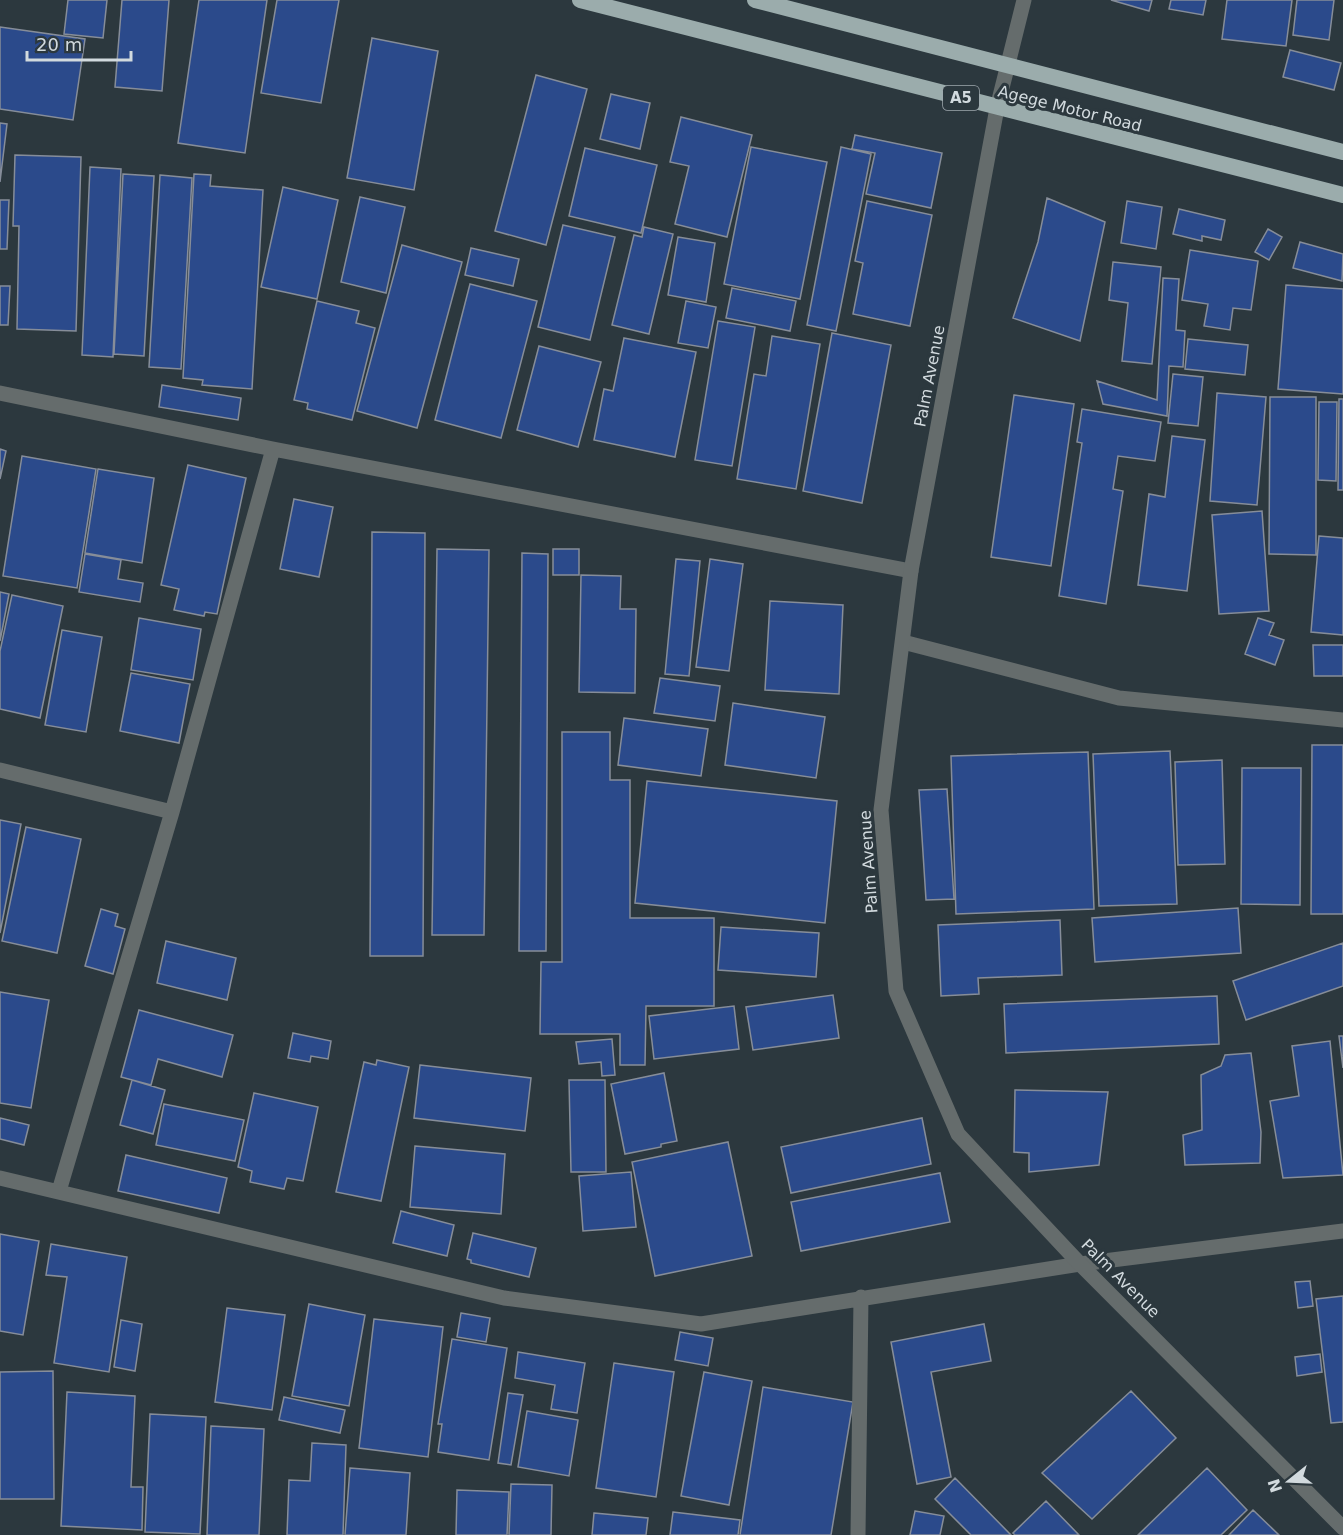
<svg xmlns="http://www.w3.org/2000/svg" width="1343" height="1535" viewBox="0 0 1343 1535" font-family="'DejaVu Sans',sans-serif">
	<rect width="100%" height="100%" fill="#2c383e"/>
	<path fill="#2b4a8b" stroke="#868d99" stroke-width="1.5" d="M68,0H107L103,38L64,34Z
		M122,0H169L162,91L115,87Z
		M199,0H267L245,153L178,143Z
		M277,0H339L321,103L261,93Z
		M1111,0H1152L1149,11Z
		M1171,0H1206L1203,15L1169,9Z
		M1227,0H1292L1286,46L1222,39Z
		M1297,0H1334L1329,40L1293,35Z
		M0,27L85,39L73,120L0,109Z
		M372,38L438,51L414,190L347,178Z
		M1290,50L1341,63L1334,90L1283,77Z
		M536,75L587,89L546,245L495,231Z
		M611,94L650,103L640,149L600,139Z
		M681,117L752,135L727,237L675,224L689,166L670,162Z
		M0,123L7,124L0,182Z
		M855,135L942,153L931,208L866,194L875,153L852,149Z
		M751,147L827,162L800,299L724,284Z
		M841,147L871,154L836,331L807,325Z
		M585,148L657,165L641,233L569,216Z
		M15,155L81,157L76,331L17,329L19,226H13Z
		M90,167L121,169L113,357L82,355Z
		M123,174L154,176L144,356L114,354Z
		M194,174L211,175L210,186L263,190L252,389L202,385L203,380L183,378Z
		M160,175L192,178L181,369L149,367Z
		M283,187L338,200L317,299L261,287Z
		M360,197L405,207L386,293L341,282Z
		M1047,198L1105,222L1080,341L1013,318L1038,242Z
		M0,200H9L7,249H0Z
		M867,201L932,215L910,326L853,314L863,263L855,261Z
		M1127,201L1162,207L1156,249L1121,243Z
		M1179,209L1225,220L1221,240L1202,236V241L1173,234Z
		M563,225L615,237L590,340L538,327Z
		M644,227L673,234L649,334L612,325L634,235L642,237Z
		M1268,229L1282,237L1269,260L1255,252Z
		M678,237L715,243L706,302L668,295Z
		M1300,242L1343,254L1342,281L1293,268Z
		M402,245L462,262L417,428L357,411Z
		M471,248L519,259L513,286L465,275Z
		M1190,250L1258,261L1251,310L1233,308L1230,330L1204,326L1208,304L1182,300Z
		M1113,262L1161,267L1152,364L1122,361L1128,303L1109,300Z
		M1163,278L1179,279L1176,330L1185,331L1183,367L1169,366L1167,416L1103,404L1097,381L1157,400Z
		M470,284L537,301L501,438L435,420Z
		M1286,285L1343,289V394L1278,389Z
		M0,286H10L8,325H0Z
		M732,288L796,301L790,331L726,318Z
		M317,301L359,311L356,323L375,328L352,420L307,409L308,403L294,400Z
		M686,301L716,307L708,348L678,343Z
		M718,321L755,327L732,466L695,460Z
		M832,333L891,345L862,503L803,491Z
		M772,336L820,344L796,489L737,479L754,374L766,376Z
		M624,338L696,352L675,457L594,440L604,389L613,391Z
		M1188,339L1248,345L1245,375L1185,369Z
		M539,346L601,362L578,447L517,430Z
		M1173,374L1203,377L1198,426L1168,423Z
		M162,385L241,398L238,420L159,407Z
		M1217,393L1266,397L1257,505L1210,501Z
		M1014,395L1074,404L1051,566L991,557Z
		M1270,397H1316V555L1269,554Z
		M1339,399H1343V490H1338Z
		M1319,402H1337L1336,481L1318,480Z
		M1082,409L1161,422L1155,461L1118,456L1113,489L1123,491L1106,604L1059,596L1082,443L1077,442Z
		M1172,436L1205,440L1187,591L1138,585L1149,494L1165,497Z
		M0,449L6,451L0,479Z
		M22,456L96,469L77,588L3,576Z
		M188,465L246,478L217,614L205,612L204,616L174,610L179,589L161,585Z
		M98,469L154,478L142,563L85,553Z
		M294,499L333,507L319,577L280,569Z
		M1262,511L1269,611L1219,614L1212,515Z
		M372,532L425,533L423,956H370Z
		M1319,536L1343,538V635L1311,632Z
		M437,549L489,550L484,935H432Z
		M553,549H579V575H553Z
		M522,553L548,554L546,951H519Z
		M85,554L121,560L118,579L143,583L140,602L79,592Z
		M676,559L700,561L689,676L665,674Z
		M710,559L743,564L729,671L696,667Z
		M581,575L621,576L620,609H636L635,693L579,692Z
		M0,592L9,594L0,641Z
		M12,595L63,606L40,718L0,709V651Z
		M770,601L843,605L839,694L765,690Z
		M139,618L201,629L193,680L131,670Z
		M1258,618L1274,623L1269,635L1284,640L1275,665L1245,654Z
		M62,630L102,637L86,732L45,725Z
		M1313,645H1343V676H1314Z
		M131,673L190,684L179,743L120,731Z
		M660,678L720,686L715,721L654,713Z
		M733,703L825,717L816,778L725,765Z
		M624,718L708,729L701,776L618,765Z
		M562,732H610V780H630V918H714V1006H646L645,1065H620V1034H540L541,962H562Z
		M1312,745H1343V914H1311Z
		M1170,751L1177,904L1099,906L1093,754Z
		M1088,752L1094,909L956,914L951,756Z
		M1222,760L1225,864L1178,865L1175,762Z
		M1242,768H1301L1300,905L1241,904Z
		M647,781L837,801L825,923L635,903Z
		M947,789L954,899L926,900L919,790Z
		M0,820L21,824L0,933Z
		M26,827L81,839L57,953L2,941Z
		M1238,908L1241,953L1095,962L1092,918Z
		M101,909L118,914L115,926L125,929L113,974L85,966Z
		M1060,920L1062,975L978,978L979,994L941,996L938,925Z
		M721,927L819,933L816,977L718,970Z
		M166,941L236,958L227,1000L157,983Z
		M1343,943V986L1246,1020L1233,981Z
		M0,992L49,1000L31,1108L0,1103Z
		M833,995L839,1038L753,1050L746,1007Z
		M1217,996L1219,1044L1006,1053L1004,1004Z
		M734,1006L739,1049L654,1059L649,1016Z
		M139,1010L233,1035L222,1077L158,1059L151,1085L121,1077Z
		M293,1033L331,1041L328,1059L311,1056L310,1062L288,1058Z
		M1339,1036H1343V1068Z
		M612,1039L615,1075L602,1076L601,1062L579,1064L576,1042Z
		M1330,1041L1343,1175L1283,1178L1270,1101L1299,1096L1292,1046Z
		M1251,1053L1261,1132L1260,1163L1185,1165L1183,1135L1202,1130L1201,1075L1221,1066L1225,1055Z
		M377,1060L409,1067L381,1201L336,1192L364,1062L376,1065Z
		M420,1065L531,1078L525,1131L414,1118Z
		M664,1073L677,1141L661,1144V1147L625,1154L611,1084Z
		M132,1080L165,1090L153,1134L120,1125Z
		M569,1080H605L606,1172H571Z
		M1015,1090L1108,1092L1099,1165L1029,1172V1153L1014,1152Z
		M254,1093L318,1107L303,1181L287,1178L284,1189L250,1182L252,1171L238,1167Z
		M164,1104L244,1120L235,1161L156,1145Z
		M0,1118L29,1125L24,1145L0,1139Z
		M922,1118L931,1164L791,1193L781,1147Z
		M728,1142L752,1256L655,1276L632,1162Z
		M415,1146L505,1154L501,1214L410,1207Z
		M126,1155L227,1178L219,1213L118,1191Z
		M631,1172L636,1227L583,1231L579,1176Z
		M940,1173L950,1222L801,1251L791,1202Z
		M401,1211L454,1225L447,1256L393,1243Z
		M473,1233L536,1248L529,1277L471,1263V1260L467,1259Z
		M0,1234L39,1241L23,1335L0,1331Z
		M51,1244L127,1257L109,1372L54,1363L67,1277L46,1275Z
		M1310,1281L1313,1306L1298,1308L1295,1282Z
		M1343,1296V1422L1331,1423L1316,1299Z
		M309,1304L365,1315L349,1406L292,1396Z
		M227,1308L285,1315L272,1410L215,1402Z
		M461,1313L490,1318L486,1342L457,1337Z
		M374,1319L443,1327L428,1457L359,1448Z
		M121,1320L142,1324L135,1371L114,1367Z
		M984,1324L991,1361L931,1372L951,1477L917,1484L891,1342Z
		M680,1332L713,1338L708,1366L675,1360Z
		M452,1339L507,1348L489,1460L438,1452L442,1424H438Z
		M518,1352L585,1363L577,1413L551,1409L555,1385L515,1378Z
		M1320,1354L1322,1372L1297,1376L1295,1357Z
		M614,1363L674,1372L656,1497L596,1488Z
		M53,1371L54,1499H0V1372Z
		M704,1372L752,1381L729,1505L681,1496Z
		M763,1387L853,1402L831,1535H740Z
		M1131,1391L1176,1438L1092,1519L1042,1473Z
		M67,1392L135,1396L131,1487H143L142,1530L61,1526Z
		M508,1393L523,1395L511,1465L498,1463Z
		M284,1397L345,1410L340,1433L279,1420Z
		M527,1411L578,1420L569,1476L518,1467Z
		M150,1414L206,1417L200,1534L145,1532Z
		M211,1426L264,1429L259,1535H207Z
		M312,1443L346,1445L343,1535H287L289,1480L310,1481Z
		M350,1468L410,1473L406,1535H345Z
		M1207,1468L1247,1510L1221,1535H1138Z
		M955,1478L1011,1535H971L935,1499Z
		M511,1484L552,1485L551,1535H509Z
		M457,1490L509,1492L507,1535H456Z
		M1046,1501L1079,1535H1015L1013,1533Z
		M1253,1510L1279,1535H1229Z
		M915,1511L944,1516L940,1535H910Z
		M673,1512L740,1520L738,1535H670Z
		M594,1513L648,1518L646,1535H592Z"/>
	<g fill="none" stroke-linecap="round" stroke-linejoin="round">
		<path stroke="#656c6c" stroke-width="15" d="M0,393L273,449L911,571
			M903,642L1119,698L1343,720
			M0,770L172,812
			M0,1178L504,1298L701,1324L1080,1264L1343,1231
			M59,1191L172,812L273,449
			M858,1535L861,1297"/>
		<path stroke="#656c6c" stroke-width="15" d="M1024,0L997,108L911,571L881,810L896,991L958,1134L1080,1264L1343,1528"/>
		<path stroke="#9bacac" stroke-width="16" d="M580,0L1343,195
			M755,0L1343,152"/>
	</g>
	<g text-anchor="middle" stroke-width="6" stroke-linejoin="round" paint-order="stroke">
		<rect fill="#2c383e" stroke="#a0a9ae" stroke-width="1.5" x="943" y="86" width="36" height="24" rx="4.5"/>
		<g font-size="15" font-weight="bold" fill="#d2dade">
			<text x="961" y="103">A5</text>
		</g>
		<g font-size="16" fill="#d2dade" stroke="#2c383e">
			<text transform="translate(1070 108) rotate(14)" y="6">Agege Motor Road</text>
			<text transform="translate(929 376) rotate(-79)" y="6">Palm Avenue</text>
			<text transform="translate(868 862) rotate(-94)" y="6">Palm Avenue</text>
			<text transform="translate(1121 1278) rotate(45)" y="6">Palm Avenue</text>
		</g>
	</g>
	<g transform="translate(1289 1481) rotate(252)" stroke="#2c383e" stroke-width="4.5" paint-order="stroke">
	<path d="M0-4.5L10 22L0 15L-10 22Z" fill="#d2dade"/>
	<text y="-9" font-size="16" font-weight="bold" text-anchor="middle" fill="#d2dade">N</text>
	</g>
	<path d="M27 51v9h104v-9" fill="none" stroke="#d2dade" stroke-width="3"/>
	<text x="36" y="51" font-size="18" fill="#d2dade" stroke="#2c383e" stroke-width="4.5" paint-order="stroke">20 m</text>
</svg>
